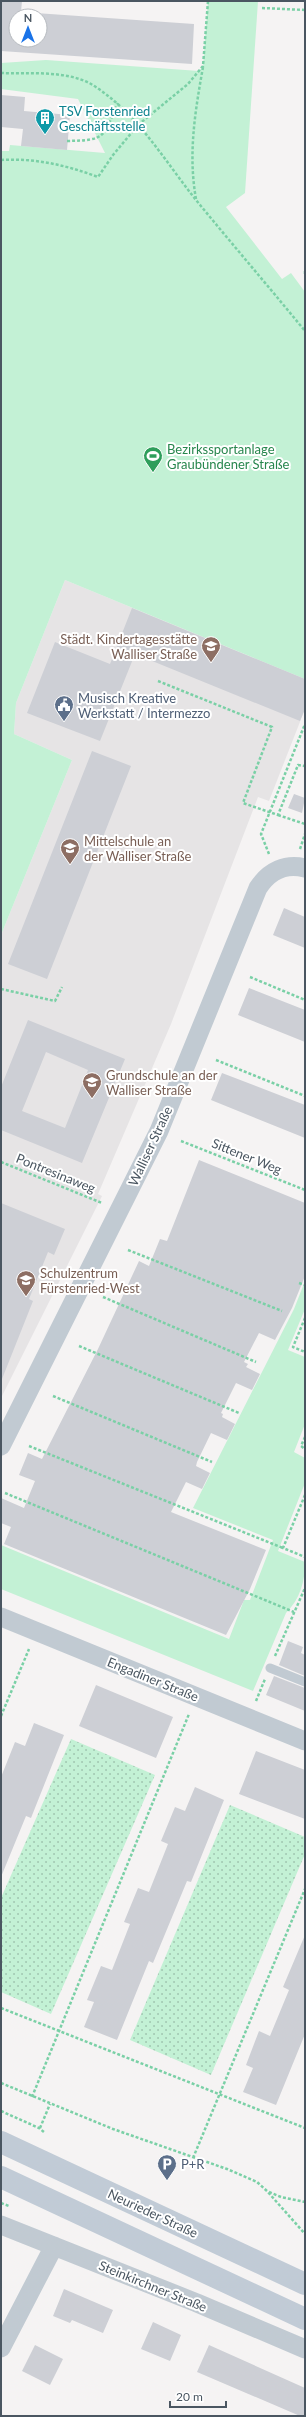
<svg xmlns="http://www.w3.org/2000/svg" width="306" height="2417" viewBox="0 0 306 2417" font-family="Lato,sans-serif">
	<defs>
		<pattern id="grass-dots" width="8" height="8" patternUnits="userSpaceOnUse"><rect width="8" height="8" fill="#c3f1d5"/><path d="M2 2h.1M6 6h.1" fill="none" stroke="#a0c6b0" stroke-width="1.8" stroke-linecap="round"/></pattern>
	</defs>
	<rect width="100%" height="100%" fill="#f5f3f3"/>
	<path fill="#e6e4e5" d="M65,580L305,679V709L269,801L258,797L171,1024L98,1194L102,1196L1,1398V935L72,760L14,734L16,703Z"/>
	<path fill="url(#grass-dots)" d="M71,1739L155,1775L51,2014L1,1992V1898Z
		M230,1805L305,1837V1854L211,2075L130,2040Z"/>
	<path fill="#c3f1d5" d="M208,1H258L245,193L226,207L282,279L291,273L305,292V679L65,580L16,703L14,734L72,760L1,935V151H9L10,145L105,153L78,99L1,89V63L46,60L199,71L203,66Z
		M305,1281V1309L288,1350L305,1357V1424L294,1452L305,1458V1483L278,1551L305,1562C305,1582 300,1599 286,1613L253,1691L1,1589V1545L229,1639L244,1600H250L273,1540L193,1508L294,1309Z"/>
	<path fill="#cdcfd5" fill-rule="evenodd" d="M1,1H22L21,12L194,24L192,64L1,51ZM16,16H40V40H16Z
		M1,95L25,97L24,111L70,115L67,150L21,146L23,129L1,127Z
		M132,608L305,679V709L300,721L135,654L100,741L27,713L55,642L110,664Z
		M92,751L131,766L47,979L8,964Z
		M294,794L305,798L302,813L288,808Z
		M284,908L305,917V948L273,935Z
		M249,988L305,1010V1042L238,1015Z
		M28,1020L125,1059L82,1163L1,1130V1087ZM46,1052L88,1070L65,1128L22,1111Z
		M222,1073L305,1105V1138L211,1100Z
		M199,1160L305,1203V1276L292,1308L275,1340L259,1333L244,1362L248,1364L246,1367L260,1374L252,1390L236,1383L221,1413L223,1414L222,1417L235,1424L227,1440L211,1433L197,1462L196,1466L210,1473L202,1489L186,1482L171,1512L266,1550L250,1589L226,1635L4,1544L11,1527L1,1523V1498L24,1508L35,1481L19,1475L28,1453L42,1459L98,1349L139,1261L149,1266L160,1239L167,1241Z
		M1,1203L65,1229L54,1255L48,1252L29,1299L33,1301L2,1379Z
		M288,1641L303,1647L301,1653L305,1655V1676L279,1665Z
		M274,1676L305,1688V1711L266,1695Z
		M96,1685L173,1717L156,1758L79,1726Z
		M34,1723L64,1735L31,1818L26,1816L1,1877V1777L15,1742L25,1746Z
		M256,1751L305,1770V1819L239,1794Z
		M195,1787L224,1800L191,1882L187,1881L153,1963L149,1961L117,2040L84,2027L94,2002L87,2000L101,1966L112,1970L130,1924L124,1922L138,1888L149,1892L168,1844L161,1841L175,1807L185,1811Z
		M305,1935V2034L276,2105L243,2092L253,2068L246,2065L259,2031L270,2036L289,1990L283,1987Z
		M64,2289L113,2310L103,2333L72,2320L70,2323L53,2316Z
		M153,2322L181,2335L170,2361L141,2349Z
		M35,2345L63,2359L50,2385L22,2371Z
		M209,2345L305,2388V2416H300L197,2372Z"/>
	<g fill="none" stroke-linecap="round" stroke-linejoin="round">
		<path stroke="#7ad0a6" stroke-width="2.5" stroke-dasharray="3 2" stroke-linecap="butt" d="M262,8L305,10
			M1,73C28,74 66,70 91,84C136,111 164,160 196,200C232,244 269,287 305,331
			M67,141C107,140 102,138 118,103
			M1,160C35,158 66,165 98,177L113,155L138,125L188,84L203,66L208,1
			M196,199C188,154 195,112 203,67
			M305,271V275
			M158,681L272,727L243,803L278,815L298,765L305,766
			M278,815L305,824
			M300,849L305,834
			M269,854L261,834L305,724
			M250,977L305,1000
			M1,989L55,1001L62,987
			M216,1060L305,1096
			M181,1141L305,1190
			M1,1162L102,1203
			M128,1250L282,1311
			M299,1283L305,1285
			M103,1297L256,1362
			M305,1318L293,1347L305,1352
			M79,1346L239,1413
			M53,1396L212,1462
			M305,1437L301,1446L305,1449
			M29,1446L283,1548
			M5,1493L294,1612
			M305,1495L283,1548L305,1557
			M275,1656L305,1588
			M256,1701L265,1679
			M1,1716L29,1649
			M1,2008L305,2128
			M1,2083L113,2129L227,2169L257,2182L267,2191L305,2234
			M32,2097L189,1714
			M1,2111L39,2128L45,2133
			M40,2128L50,2104
			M193,2158L305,1889
			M269,2192L281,2197L305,2202
			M1,2203L9,2206"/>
		<path stroke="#c1cad2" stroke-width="9" d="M270,1668L305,1682"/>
		<path stroke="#c1cad2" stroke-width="19" d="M1,1446L159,1131L258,888C269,871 286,863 305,868
			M1,1617L305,1741
			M1,2225L197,2303L305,2349
			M1,2348L54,2246"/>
		<path stroke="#c1cbd6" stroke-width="22" d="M1,2142L305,2284
			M1,2177L305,2319"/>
	</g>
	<defs>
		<g id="building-pin" transform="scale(1)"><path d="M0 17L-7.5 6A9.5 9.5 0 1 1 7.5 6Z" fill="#0f9aa8" stroke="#fff"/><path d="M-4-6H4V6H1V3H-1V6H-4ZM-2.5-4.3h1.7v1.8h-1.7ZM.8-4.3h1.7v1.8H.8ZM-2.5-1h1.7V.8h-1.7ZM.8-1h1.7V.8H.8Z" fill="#fff"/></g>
		<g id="stadium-pin" transform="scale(1)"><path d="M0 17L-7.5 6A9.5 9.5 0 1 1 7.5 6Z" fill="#2e9e5b" stroke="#fff"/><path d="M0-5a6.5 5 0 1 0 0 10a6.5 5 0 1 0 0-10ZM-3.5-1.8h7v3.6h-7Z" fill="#fff"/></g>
		<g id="school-pin" transform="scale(1)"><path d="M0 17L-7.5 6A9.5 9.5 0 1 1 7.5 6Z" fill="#8d6e63" stroke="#fff"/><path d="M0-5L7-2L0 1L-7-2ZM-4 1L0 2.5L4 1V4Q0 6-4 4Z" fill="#fff"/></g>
		<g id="civic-pin" transform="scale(1)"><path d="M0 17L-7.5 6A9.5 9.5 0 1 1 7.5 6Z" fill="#5c6f8a" stroke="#fff"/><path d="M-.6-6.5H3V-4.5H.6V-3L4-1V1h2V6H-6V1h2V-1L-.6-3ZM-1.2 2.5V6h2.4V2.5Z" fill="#fff"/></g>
		<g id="parking-pin" transform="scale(1)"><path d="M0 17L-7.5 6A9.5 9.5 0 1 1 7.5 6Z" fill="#5c6f8a" stroke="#fff"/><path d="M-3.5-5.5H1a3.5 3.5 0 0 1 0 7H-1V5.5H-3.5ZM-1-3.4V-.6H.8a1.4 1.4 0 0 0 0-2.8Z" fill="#fff"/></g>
	</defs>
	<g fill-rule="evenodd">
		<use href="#building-pin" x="45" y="118"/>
		<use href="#stadium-pin" x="153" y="456"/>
		<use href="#school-pin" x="211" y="646"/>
		<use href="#civic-pin" x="64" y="705"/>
		<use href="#school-pin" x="70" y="848"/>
		<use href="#school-pin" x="92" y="1082"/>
		<use href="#school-pin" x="26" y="1280"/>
		<use href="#parking-pin" x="167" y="2164"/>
	</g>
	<g text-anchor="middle" stroke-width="4" stroke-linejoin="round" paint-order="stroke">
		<g font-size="13" fill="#0d838f" stroke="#fff" text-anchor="start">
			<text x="59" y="116">TSV Forstenried<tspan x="59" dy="15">Geschäftsstelle</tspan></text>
		</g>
		<g font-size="13" fill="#27864d" stroke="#fff" text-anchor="start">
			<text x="167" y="454">Bezirkssportanlage<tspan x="167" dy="15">Graubündener Straße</tspan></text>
		</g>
		<g font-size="13" fill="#785e54" stroke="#fff" text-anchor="start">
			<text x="197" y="644" text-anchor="end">Städt. Kindertagesstätte<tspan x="197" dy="15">Walliser Straße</tspan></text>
			<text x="84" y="846">Mittelschule an<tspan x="84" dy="15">der Walliser Straße</tspan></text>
			<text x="106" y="1080">Grundschule an der<tspan x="106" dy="15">Walliser Straße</tspan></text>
			<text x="40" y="1278">Schulzentrum<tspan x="40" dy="15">Fürstenried-West</tspan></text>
		</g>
		<g font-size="13" fill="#4e5e75" stroke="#fff" text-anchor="start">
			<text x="78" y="703">Musisch Kreative<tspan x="78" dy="15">Werkstatt / Intermezzo</tspan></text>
			<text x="181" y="2169">P+R</text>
		</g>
		<g font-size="13" fill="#4a5661" stroke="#fff">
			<text transform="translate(150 1146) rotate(-65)" y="5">Walliser Straße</text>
			<text transform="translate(247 1156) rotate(22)" y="5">Sittener Weg</text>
			<text transform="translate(56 1173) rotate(22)" y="5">Pontresinaweg</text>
			<text transform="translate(153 1679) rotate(22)" y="5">Engadiner Straße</text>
			<text transform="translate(153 2213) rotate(25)" y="5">Neurieder Straße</text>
			<text transform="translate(153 2286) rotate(22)" y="5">Steinkirchner Straße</text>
		</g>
	</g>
	<rect width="306" height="2417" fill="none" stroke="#4a5661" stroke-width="4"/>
	<g transform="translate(28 28)"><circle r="19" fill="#ffffff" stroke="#b7bbc0"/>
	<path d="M0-3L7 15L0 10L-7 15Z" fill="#1a73e8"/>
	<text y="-6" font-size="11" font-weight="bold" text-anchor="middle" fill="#4a5661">N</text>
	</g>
	<path d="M170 2401v6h56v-6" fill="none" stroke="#4a5661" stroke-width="2"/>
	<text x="176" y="2401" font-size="12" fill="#4a5661" stroke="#ffffff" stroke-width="3" paint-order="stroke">20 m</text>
</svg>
